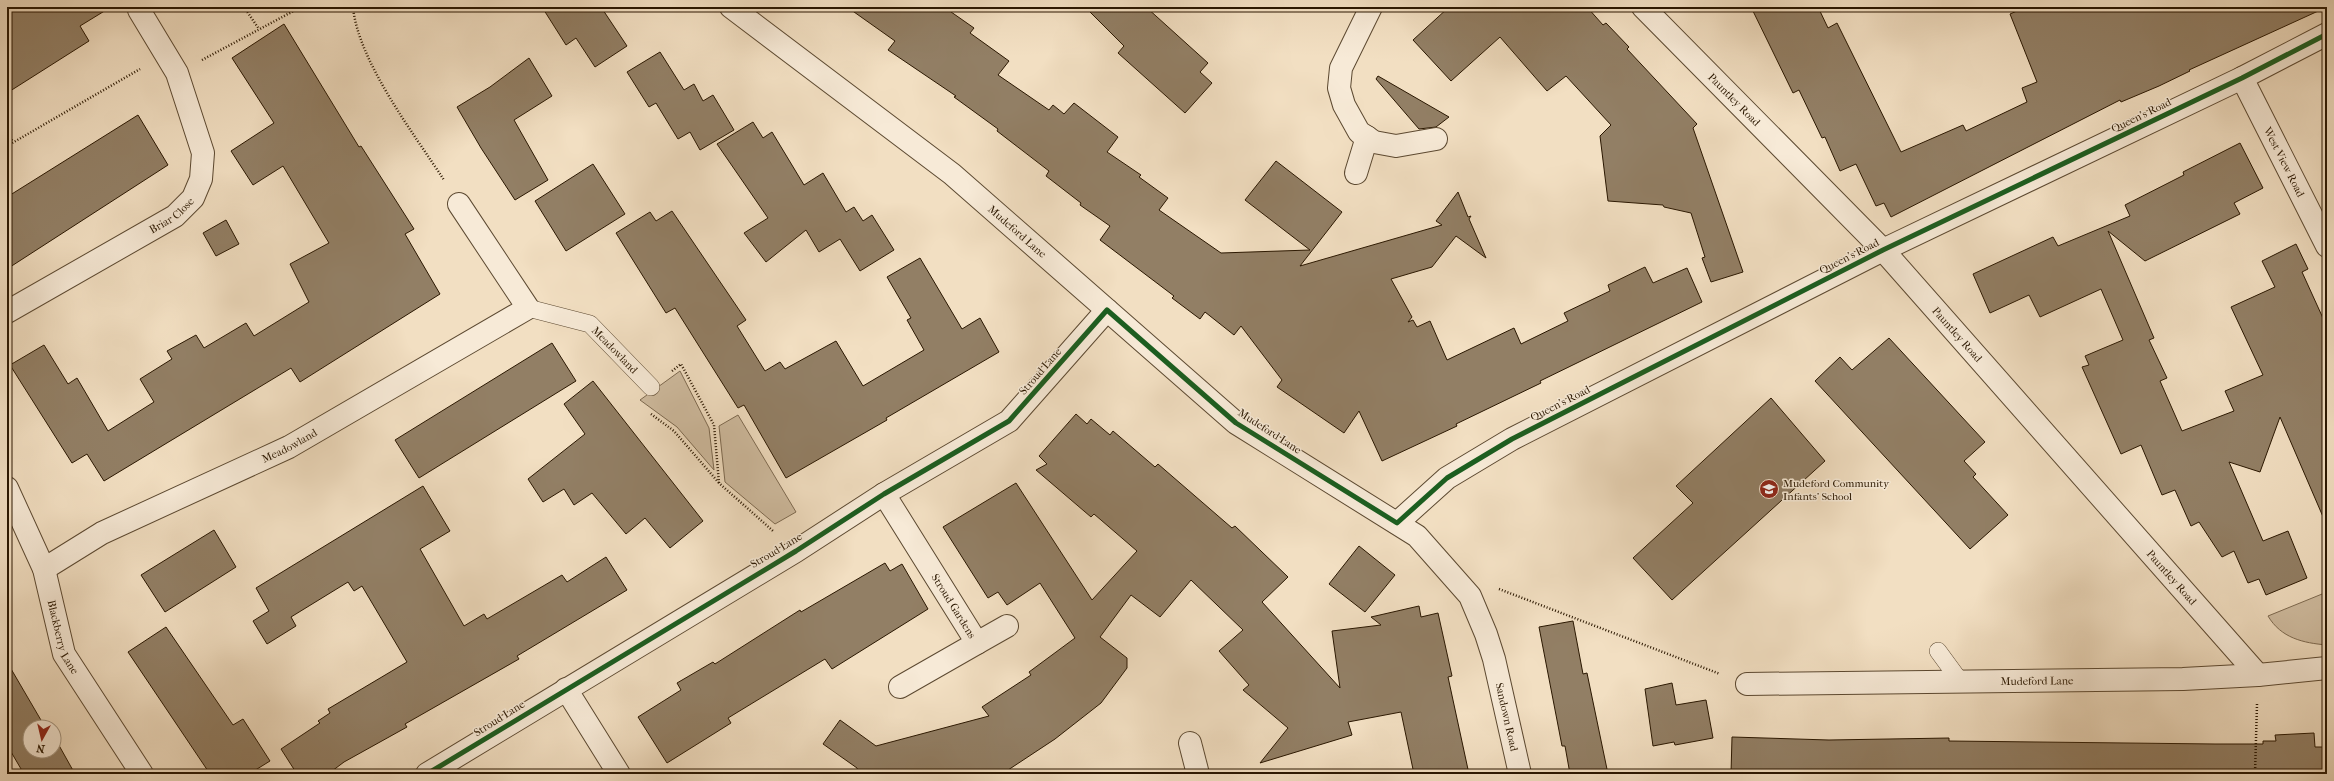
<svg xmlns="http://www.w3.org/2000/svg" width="2334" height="781" viewBox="0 0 2334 781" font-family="'IM FELL French Canon',serif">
	<rect width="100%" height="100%" fill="#f2dfc2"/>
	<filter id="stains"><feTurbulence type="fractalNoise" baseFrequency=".005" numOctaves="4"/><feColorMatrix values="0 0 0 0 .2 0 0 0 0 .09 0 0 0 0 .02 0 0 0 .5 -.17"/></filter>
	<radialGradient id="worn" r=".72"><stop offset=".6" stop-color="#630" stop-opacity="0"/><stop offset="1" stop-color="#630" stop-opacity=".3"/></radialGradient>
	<path fill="#d0bda1" stroke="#7d6a51" d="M680,371L709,428L714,470L677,427L640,400Z
		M738,415L796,512L775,524L725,482L719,426Z
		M2327,592V645C2303,643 2281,638 2268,616Z"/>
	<path fill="#927f65" stroke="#2a1701" d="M7,7H111L80,26L89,41L7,93Z
		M542,7H601L627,46L595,67L576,38L566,45Z
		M847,7H944L974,28L970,33L1009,61L998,75L1049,110L1053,105L1064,114L1074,103L1118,137L1107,152L1141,175L1139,177L1168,198L1159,210L1221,253L1310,250L1245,200L1276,161L1342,212L1300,266L1442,225L1436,221L1458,192L1468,217L1471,216L1469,219L1486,258L1456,236L1432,267L1391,279L1412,317L1408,322L1413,320L1417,327L1430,321L1447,360L1514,328L1521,344L1568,321L1564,313L1610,291L1608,285L1645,267L1653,283L1687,268L1702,302L1540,381L1541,383L1456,424L1457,426L1382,461L1359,411L1344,433L1277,387L1282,380L1241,326L1234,335L1205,312L1200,319L1172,298L1174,296L1100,240L1110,226L1080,205L1081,203L1046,176L1049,171L997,131L998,129L954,97L956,96L888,50L895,41Z
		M1085,7H1146L1208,63L1200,72L1212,83L1185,113L1118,53L1124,46Z
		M1449,7H1587L1603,25L1606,23L1629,47L1627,49L1697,124L1693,128L1743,272L1711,282L1702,258L1705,257L1691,213L1664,207L1663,205L1608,201L1600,136L1611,125L1566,76L1547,91L1500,37L1451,81L1413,40Z
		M1751,7H1818L1828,28L1837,23L1901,152L1963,125L1966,131L2027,102L2022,88L2037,82L2010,14L2026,7H2327L2189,70L2190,71L2159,86L2121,102L2120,100L1891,217L1884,203L1876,206L1856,164L1840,171L1825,137L1822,138L1799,90L1793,93Z
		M284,24L359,147L361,146L414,229L405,234L440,294L300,382L291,368L104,481L87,454L72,463L10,365L44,345L68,384L77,378L108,431L154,402L140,379L172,359L167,351L196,335L204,348L246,323L254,336L309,302L290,264L329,243L283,166L253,185L231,151L274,123L232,58Z
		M660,52L684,90L694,84L703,101L713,95L734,130L700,150L690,132L678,139L656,103L649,107L627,72Z
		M529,58L552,96L514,120L548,180L515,200L481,148L457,107L490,87Z
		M1378,76L1449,117L1436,127L1419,129L1376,79Z
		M138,115L168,165L7,269V197Z
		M753,122L763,138L772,132L804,185L823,173L846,212L854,207L863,221L872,215L894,250L860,271L840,239L819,252L806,230L766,262L744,233L768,218L717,144Z
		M2240,143L2263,188L2234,203L2240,214L2145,261L2108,231L2154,338L2149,340L2167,378L2160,381L2182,431L2234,411L2225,391L2263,375L2231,307L2275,287L2262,261L2296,244L2308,269L2302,272L2327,327V526L2280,417L2260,472L2229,462L2263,541L2288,531L2307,578L2266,595L2259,579L2248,583L2234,551L2222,557L2199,522L2191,526L2175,490L2162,495L2141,445L2121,454L2082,367L2089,365L2085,356L2123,340L2101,289L2040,317L2029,295L1990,313L1973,274L2053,237L2058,246L2130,216L2125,205L2184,175L2183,172Z
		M593,164L625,214L566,251L535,201Z
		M672,211L746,320L737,326L765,371L780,362L785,369L836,341L863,386L924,350L907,320L911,318L887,277L920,258L962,329L980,318L999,352L886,418L887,420L786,478L744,405L738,408L675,308L666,313L616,233L650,212L656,221Z
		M226,220L239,244L216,256L203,233Z
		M1889,338L1985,442L1964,461L1976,474L1973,477L2008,515L1970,549L1815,381L1840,357L1852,370Z
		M552,343L576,381L419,478L395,440Z
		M593,381L703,521L670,548L645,518L626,534L592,493L574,505L564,489L543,502L528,479L585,434L564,404Z
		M1771,398L1825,461L1672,600L1633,558L1693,503L1676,486Z
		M1076,414L1087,424L1091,419L1110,435L1113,431L1155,467L1158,464L1232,528L1235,526L1288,577L1262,602L1340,688L1332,631L1381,625L1371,617L1419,606L1421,617L1438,613L1452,676L1448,677L1469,774H1414L1401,712L1348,722L1352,735L1260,763L1288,728L1243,690L1249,685L1219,651L1243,630L1191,580L1160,617L1131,595L1100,637L1127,658V668L1101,703L1055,739L1002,774H859L857,768L823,744L840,720L876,746L989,716L982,707L1031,675L1029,672L1075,638L1040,583L1007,605L998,592L988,598L943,527L1016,483L1092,600L1137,551L1094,514L1091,517L1036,470L1047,464L1039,456Z
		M423,486L450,531L420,549L464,626L484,614L487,619L562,575L567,582L606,557L627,590L517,656L519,659L405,724L407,727L344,762L328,774H297L281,749L320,723L318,721L330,713L328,709L407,662L362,586L354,591L348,582L291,617L296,626L267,644L253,621L269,611L256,588Z
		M214,530L236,567L165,612L141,575Z
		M1359,546L1395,575L1365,612L1329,584Z
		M885,563L890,571L902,564L928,609L832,669L825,659L728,718L731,723L667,763L638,717L681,690L677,683L713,662L715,664L800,610L801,612Z
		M1573,621L1583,674L1587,673L1608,774H1570L1565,746H1562L1539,627Z
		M166,627L233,725L243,719L270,761L249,774H210L128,652Z
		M7,662L45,727H30V751H54L56,740L75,774H24L7,745Z
		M1672,683L1676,705L1706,700L1713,738L1675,745L1674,742L1653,746L1645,689Z
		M2314,733L2315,747H2327V774H1731L1732,737L1829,740L1949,738V741L2215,744H2263V741H2276L2275,735Z"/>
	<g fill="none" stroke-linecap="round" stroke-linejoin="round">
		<g stroke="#5c4931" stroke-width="18">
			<g id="lane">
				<path id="s1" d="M528,308L590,324L651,387"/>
				<path d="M1938,651L1960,681"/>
			</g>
		</g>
		<g stroke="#5c4931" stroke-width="24">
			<g id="street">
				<path id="s2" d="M731,7L952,174L1236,423L1417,536L1470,596L1486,634L1494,659L1520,774"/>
				<path d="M1371,7L1341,68L1339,88L1344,105L1359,132L1374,142L1396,146L1436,139"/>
				<path id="s3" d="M1643,7L1883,250L2258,675"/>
				<path id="s4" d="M2242,78L2327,246"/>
				<path d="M1356,173L1367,137"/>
				<path id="s5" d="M7,312L175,216L193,198L201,179L203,153L177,73L139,10L143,7"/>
				<path id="s6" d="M7,488L44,569L64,654L142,774"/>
				<path id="s7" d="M884,494L977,643L900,687"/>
				<path d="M1397,523L1447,478L1512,439L1883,250L2242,78L2327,34"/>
				<path id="s8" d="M44,569L102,533L289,447L528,308L459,204"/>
				<path d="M977,643L1007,626"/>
				<path id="s9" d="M1747,684L2183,679L2258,675L2327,668"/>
				<path d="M566,689L619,774"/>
				<path d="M1190,743L1198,774"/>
				<path d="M427,774L796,551L884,494L1009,421L1107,310"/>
			</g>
		</g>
		<path stroke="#2a1701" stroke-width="2.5" stroke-dasharray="1 2" stroke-linecap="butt" d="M244,7L259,29
			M353,7C358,61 414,134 444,180
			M202,60L301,7
			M7,132L13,142
			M7,146L140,69
			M672,371L681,364L714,425L719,483L773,531
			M651,414L674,431L719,483
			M1499,589L1720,674
			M2255,774L2257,704"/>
		<use href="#lane" stroke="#f7ead7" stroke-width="17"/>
		<use href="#street" stroke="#f7ead7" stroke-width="22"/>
		<g stroke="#f7ead7" stroke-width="8">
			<path id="cycleway" d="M427,774L796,551L884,494L1009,421L1107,310L1236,423L1397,523L1447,478L1512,439L1883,250L2242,78L2327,34"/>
		</g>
		<use href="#cycleway" stroke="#1b5e20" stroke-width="5"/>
	</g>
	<defs>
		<g id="school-disc" transform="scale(1)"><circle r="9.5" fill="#8f2418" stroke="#f7ead7"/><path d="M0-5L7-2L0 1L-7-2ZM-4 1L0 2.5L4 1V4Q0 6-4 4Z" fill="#fff"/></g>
	</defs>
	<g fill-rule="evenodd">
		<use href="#school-disc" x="1769" y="489"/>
	</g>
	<g text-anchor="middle" stroke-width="3" stroke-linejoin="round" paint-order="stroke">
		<g font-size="11" fill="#2a1701" stroke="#f7ead7">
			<text dy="4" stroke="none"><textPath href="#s3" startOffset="130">Pauntley Road</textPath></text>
			<text transform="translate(2141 115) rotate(-26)" y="4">Queen's Road</text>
			<text dy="4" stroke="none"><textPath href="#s4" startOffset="94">West View Road</textPath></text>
			<text dy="4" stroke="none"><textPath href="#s5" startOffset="191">Briar Close</textPath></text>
			<text dy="4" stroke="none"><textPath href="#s2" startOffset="364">Mudeford Lane</textPath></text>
			<text transform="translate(1849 256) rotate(-27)" y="4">Queen's Road</text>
			<text dy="4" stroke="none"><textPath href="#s3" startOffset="454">Pauntley Road</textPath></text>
			<text dy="4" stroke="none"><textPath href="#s1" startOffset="100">Meadowland</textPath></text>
			<text transform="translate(1040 371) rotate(-49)" y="4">Stroud Lane</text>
			<text transform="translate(1560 403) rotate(-27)" y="4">Queen's Road</text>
			<text transform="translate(1270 431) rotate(33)" y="4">Mudeford Lane</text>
			<text dy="4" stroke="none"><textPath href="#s8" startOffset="275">Meadowland</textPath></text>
			<text transform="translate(776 550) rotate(-31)" y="4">Stroud Lane</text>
			<text dy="4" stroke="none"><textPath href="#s3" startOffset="778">Pauntley Road</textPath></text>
			<text dy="4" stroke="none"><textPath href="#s7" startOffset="132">Stroud Gardens</textPath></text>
			<text dy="4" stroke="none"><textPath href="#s6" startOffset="160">Blackberry Lane</textPath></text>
			<text dy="4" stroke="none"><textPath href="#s9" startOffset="290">Mudeford Lane</textPath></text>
			<text dy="4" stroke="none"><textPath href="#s2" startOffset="1075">Sandown Road</textPath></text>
			<text transform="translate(499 718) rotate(-32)" y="4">Stroud Lane</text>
		</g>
		<g font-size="11" fill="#2a1701" stroke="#f7ead7" text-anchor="start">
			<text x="1783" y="487">Mudeford Community<tspan x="1783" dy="13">Infants' School</tspan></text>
		</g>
	</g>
	<rect width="2334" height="781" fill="none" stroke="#f2dfc2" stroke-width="24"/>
	<rect x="8" y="8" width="2318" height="765" fill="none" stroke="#2a1701" stroke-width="2"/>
	<rect x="12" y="12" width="2310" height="757" fill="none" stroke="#2a1701"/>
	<g transform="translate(42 739) rotate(188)"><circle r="19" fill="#f7ead7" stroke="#a59681"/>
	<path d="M0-3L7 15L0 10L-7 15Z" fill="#8f2418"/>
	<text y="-6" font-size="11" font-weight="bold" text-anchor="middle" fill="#2a1701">N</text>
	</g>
	<rect width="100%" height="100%" filter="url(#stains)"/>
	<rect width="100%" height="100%" fill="url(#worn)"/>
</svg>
